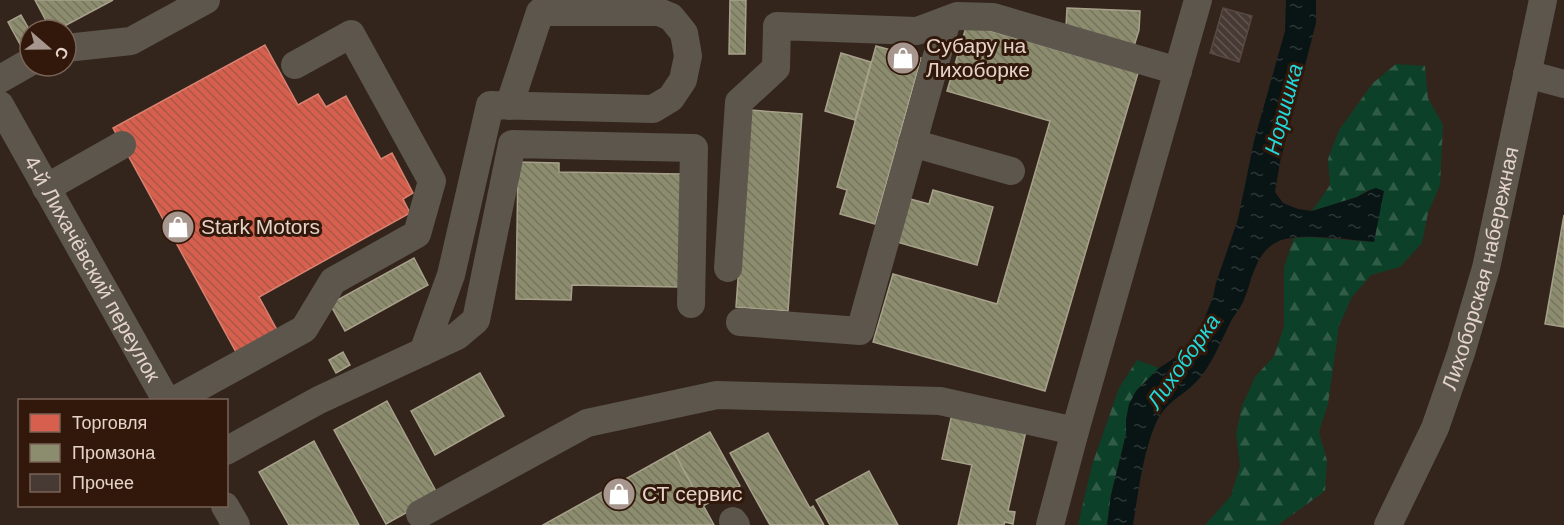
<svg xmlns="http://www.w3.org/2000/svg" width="1564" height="525" viewBox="0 0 1564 525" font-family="Helvetica,sans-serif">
	<defs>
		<pattern id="forest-firs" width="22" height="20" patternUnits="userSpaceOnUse" patternTransform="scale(1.5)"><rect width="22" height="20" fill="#0d4028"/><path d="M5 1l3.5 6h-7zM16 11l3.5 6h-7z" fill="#305b46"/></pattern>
		<pattern id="water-ripples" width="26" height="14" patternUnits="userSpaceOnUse" patternTransform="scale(1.5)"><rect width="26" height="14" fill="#091515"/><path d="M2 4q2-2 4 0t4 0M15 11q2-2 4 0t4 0" fill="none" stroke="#2d3636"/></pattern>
		<pattern id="shops-back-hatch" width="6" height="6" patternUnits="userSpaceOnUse" patternTransform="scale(1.5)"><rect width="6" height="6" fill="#d6604d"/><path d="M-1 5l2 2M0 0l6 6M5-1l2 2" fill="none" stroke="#aa5648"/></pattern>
		<pattern id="industry-back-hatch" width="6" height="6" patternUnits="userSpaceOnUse" patternTransform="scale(1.5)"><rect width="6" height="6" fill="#8c8c6e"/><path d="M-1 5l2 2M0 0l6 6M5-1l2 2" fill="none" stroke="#77755f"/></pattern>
		<pattern id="building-back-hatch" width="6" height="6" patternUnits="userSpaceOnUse" patternTransform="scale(1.5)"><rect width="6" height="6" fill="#473a34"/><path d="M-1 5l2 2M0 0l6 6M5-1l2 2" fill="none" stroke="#615650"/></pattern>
	</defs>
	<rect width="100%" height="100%" fill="#33241c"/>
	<path fill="url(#forest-firs)" d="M1396,64L1425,66L1428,98L1443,125L1440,185L1428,213L1422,243L1400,267L1371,275L1352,297L1339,326L1328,404L1319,432L1327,461L1325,491L1278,525H1205L1231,496L1240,466L1236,434L1242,406L1255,377L1274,356L1284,326V267L1294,238L1310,237L1374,242L1370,189L1357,197L1312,211L1330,185L1328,159L1339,130L1373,83Z
		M1137,360L1159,368L1136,391L1126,419V434L1111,495L1107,525H1078L1092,465L1119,388Z"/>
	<path fill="url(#water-ripples)" d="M1286,0H1316V23L1280,162L1275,192L1283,203L1298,209L1312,211L1357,197L1370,190L1376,188L1384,191L1374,242C1349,240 1302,232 1279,241C1254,252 1253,280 1243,302C1240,309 1234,315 1231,321C1221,341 1212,365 1197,381C1182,397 1166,401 1156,423C1143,452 1138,494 1133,525H1107L1111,495L1126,434V419L1129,404L1136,391L1159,368L1173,359L1185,349L1194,338L1202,325L1213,297L1216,283L1238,219L1254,141L1285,31Z"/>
	<path fill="url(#shops-back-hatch)" stroke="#da8272" stroke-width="1.5" d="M265,45L298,105L318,94L326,107L346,96L381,159L392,153L413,193L403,199L410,213L259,297L277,330L236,352L113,128Z"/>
	<path fill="url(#industry-back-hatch)" stroke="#a7a18a" stroke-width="1.5" d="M35,0H113L57,30H51Z
		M730,0H746L745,54H729Z
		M1067,8L1140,11L1139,30L1134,46L1066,27Z
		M21,15L30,31V41L21,46L8,22Z
		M967,24L1138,73L1045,391L873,342L893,274L997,304L1050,121L947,91Z
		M876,46L921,58L875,224L840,214L847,190L837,187Z
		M841,53L871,62L855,120L825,111Z
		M750,110L802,114L788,311L736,307Z
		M518,162L559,163V172L681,174L679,287L572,285L571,300L516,299Z
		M933,190L993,207L977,265L897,242L910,199L929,204Z
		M1564,215V327L1545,324Z
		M414,258L428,285L345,331L330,304Z
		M343,352L350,365L336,373L329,360Z
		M480,373L504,416L435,455L411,411Z
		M387,401L438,495L386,524L334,430Z
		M952,414L1026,431L1008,511L1015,512L1013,524L1005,522L1004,525H958L972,465L942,459Z
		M710,432L740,486L703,506L674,452Z
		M768,433L810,508L813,506L824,525H770L730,453Z
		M314,441L359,525H289L259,472Z
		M674,452L714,525H543Z
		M869,471L898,525H830L816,500Z"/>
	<path fill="url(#building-back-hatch)" stroke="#564942" stroke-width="1.5" d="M1223,8L1252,16L1239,62L1210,53Z"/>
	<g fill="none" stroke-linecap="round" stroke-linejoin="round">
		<g stroke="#5c564d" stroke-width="28">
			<path d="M66,48L131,41L206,0"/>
			<path d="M1527,74L1564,84"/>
			<path d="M0,79L30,62"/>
			<path id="s1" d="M0,105L166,400"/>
			<path d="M912,143L1011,171"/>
			<path d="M46,188L122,145"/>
			<path d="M728,268L739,102L776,68L777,26L917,31L957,16L993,17L1178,71"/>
			<path d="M740,322L860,331L947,20"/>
			<path d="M423,352L451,275L490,105L653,109L671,98L683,80L688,56L684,33L671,17L659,12H540L509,106"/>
			<path d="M175,400L304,329L333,281L417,234L432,181L351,34L295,65"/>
			<path d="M226,451L319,400L457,336L476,320L512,144L694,148L691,304"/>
			<path d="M225,506L236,525"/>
			<path d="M420,514L587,423L717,395L940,401L1075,431"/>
			<path d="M733,521L736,525"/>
			<path d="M1050,525L1075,431L1198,0"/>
			<path id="s2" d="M1388,525L1435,428L1461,353L1486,268L1543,0"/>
		</g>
	</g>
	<defs>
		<g id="shop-disc" transform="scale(1.725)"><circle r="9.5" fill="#a7968d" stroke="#31180a"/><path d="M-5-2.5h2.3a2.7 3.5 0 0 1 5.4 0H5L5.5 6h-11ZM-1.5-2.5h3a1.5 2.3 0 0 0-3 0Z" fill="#fff"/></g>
	</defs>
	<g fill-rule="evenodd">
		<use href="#shop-disc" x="903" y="58"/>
		<use href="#shop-disc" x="178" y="227"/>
		<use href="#shop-disc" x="619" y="494"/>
	</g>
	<g text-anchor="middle" stroke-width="6" stroke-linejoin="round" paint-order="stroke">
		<g font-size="21" fill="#e5d3ca" stroke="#31180a" text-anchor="start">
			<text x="926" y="53">Субару на<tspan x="926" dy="24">Лихоборке</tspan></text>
			<text x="201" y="234">Stark Motors</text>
			<text x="642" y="501">СТ сервис</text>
		</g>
		<g font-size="21" fill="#e5d3ca" stroke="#31180a">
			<text dy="7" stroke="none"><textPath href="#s2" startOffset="274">Лихоборская набережная</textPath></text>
			<text dy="7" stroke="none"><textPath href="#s1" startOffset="188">4-й Лихачёвский переулок</textPath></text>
		</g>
		<g font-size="22" font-style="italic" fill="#22d7da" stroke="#31180a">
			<text transform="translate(1283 109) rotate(-75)" y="8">Норишка</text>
			<text transform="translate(1183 361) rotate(-55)" y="8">Лихоборка</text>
		</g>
	</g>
	<rect x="18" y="399" width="210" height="108" fill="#31180a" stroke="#796357" stroke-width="1.5"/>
	<rect x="30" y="414" width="30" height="18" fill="#d6604d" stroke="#796357" stroke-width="1.5"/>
	<text x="72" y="429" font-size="18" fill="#e5d3ca">Торговля</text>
	<rect x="30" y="444" width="30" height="18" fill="#8c8c6e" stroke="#796357" stroke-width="1.5"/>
	<text x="72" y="459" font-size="18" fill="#e5d3ca">Промзона</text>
	<rect x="30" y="474" width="30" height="18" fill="#473a34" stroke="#796357" stroke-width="1.5"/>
	<text x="72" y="489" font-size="18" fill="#e5d3ca">Прочее</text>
	<g transform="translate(48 48) rotate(110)"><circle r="28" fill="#31180a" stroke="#796357" stroke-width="1.5"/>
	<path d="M0-4.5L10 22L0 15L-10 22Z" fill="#a7968d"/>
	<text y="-9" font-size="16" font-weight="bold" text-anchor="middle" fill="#e5d3ca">С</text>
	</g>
</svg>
